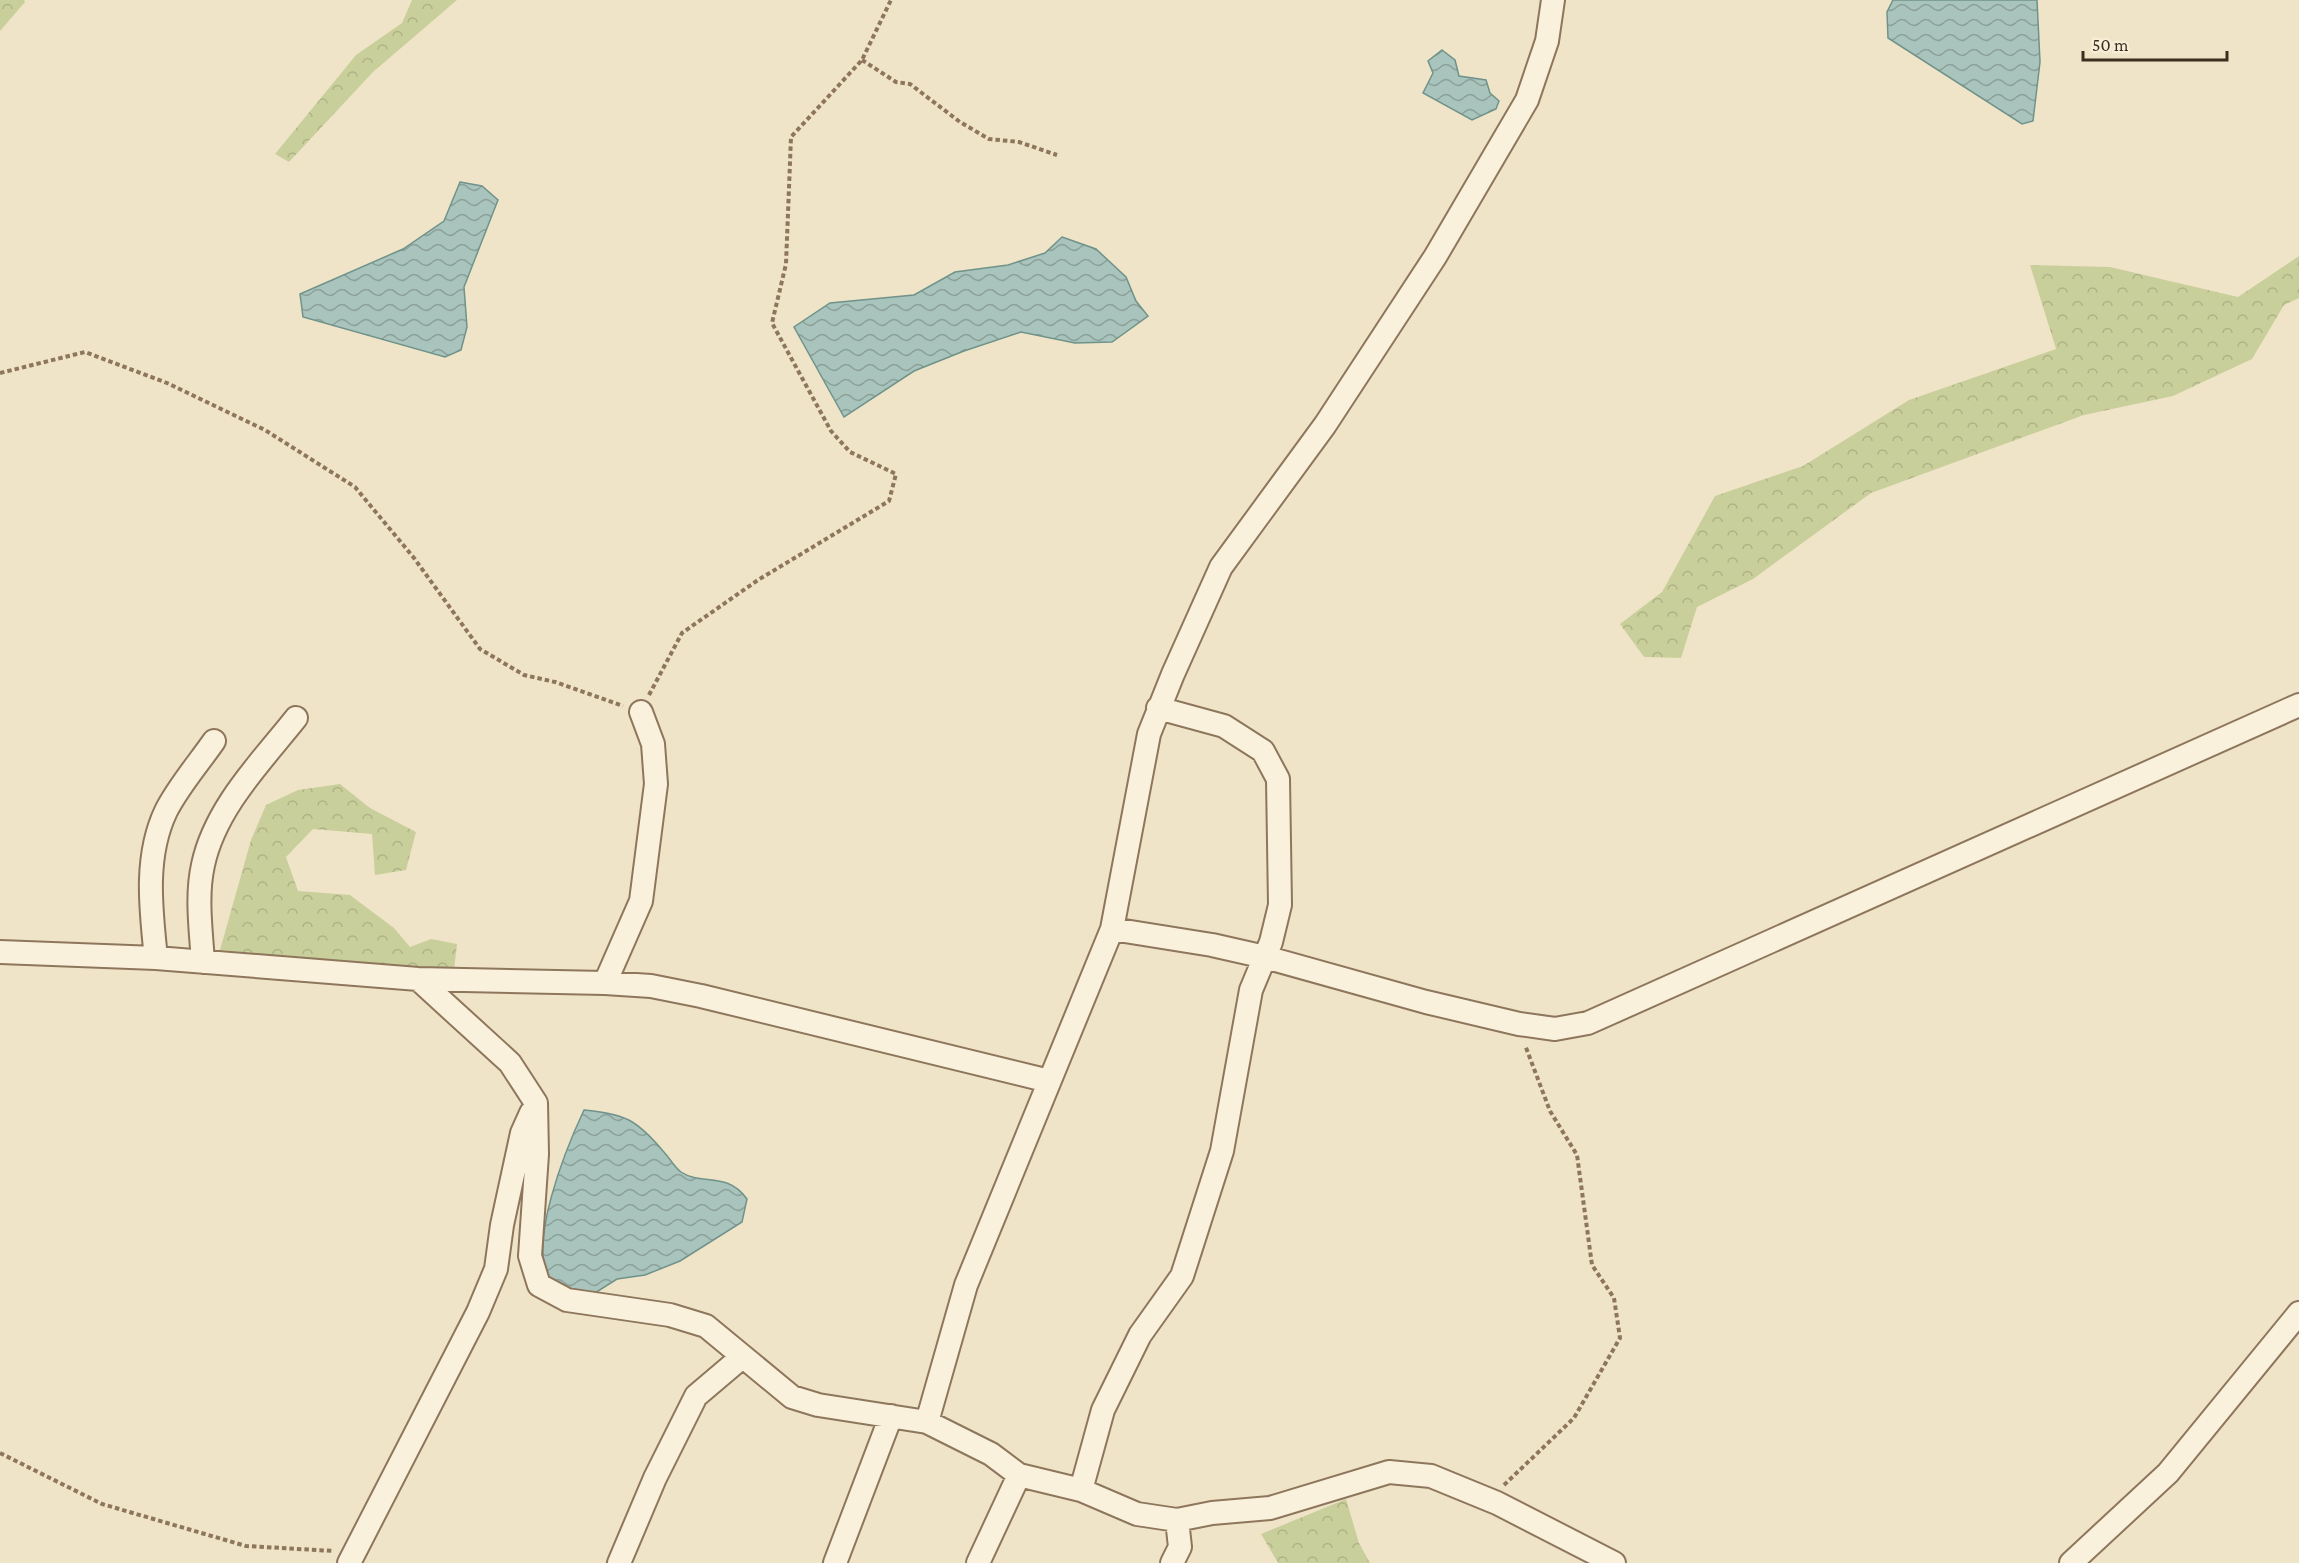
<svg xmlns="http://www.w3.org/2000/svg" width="2299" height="1563" viewBox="0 0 2299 1563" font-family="'Crimson Pro',serif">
	<defs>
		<pattern id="forest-crowns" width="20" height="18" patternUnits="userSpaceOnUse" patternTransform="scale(1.5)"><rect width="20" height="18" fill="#c9cf9b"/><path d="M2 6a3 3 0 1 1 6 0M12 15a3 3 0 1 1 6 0" fill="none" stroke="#aeb285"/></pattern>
		<pattern id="water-waves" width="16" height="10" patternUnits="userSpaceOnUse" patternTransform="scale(1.5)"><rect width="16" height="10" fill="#a9c4bc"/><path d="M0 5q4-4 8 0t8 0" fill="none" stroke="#8ba098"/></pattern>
	</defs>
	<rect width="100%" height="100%" fill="#f0e4c8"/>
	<path fill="url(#forest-crowns)" d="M0,0H24L25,2L0,31Z
		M412,0H457L373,72L289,162L275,154L356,55L402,23Z
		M2299,256V298L2284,305L2252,359L2173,396L2084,415L1871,493L1753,579L1697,607L1681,658L1644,657L1620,624L1662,592L1715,496L1803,466L1909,400L2056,349L2030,265L2110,267L2238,297Z
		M340,784L370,808L416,832L406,870L375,875L372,834L313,829L286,857L298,891L350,895L394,928L410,947L431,939L457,944L454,970H421L220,950L251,840L266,805L298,790Z
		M1346,1499L1359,1543L1370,1563H1278L1261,1534Z"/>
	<path fill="url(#water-waves)" stroke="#6f938a" stroke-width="1.5" d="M1893,0H2037L2040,62L2033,121L2022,124L1888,38L1887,12Z
		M1442,50L1455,60L1459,76L1486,80L1490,93L1499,101L1496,109L1472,120L1423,93L1433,73L1428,61Z
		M460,182L482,186L498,200L464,287L467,327L461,350L445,357L303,317L300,294L403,249L444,221Z
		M1062,237L1096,249L1126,277L1136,301L1148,316L1112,342L1075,343L1021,332L964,351L914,371L844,417L794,327L830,303L914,295L955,272L1008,265L1045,253Z
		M584,1110C625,1114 636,1119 663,1151C669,1157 674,1167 681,1172C702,1186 727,1171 747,1199L742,1222L680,1261L645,1275L617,1279L595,1293C582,1291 561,1292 552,1281C524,1249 568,1144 584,1110Z"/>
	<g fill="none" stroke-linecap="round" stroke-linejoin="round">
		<g stroke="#8d765c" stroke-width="26">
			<path id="minor" d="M1112,929L1212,945L1265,957L1426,1002L1519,1024L1555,1029L1588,1023L2299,705
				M0,952L156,958L418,979L605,983L651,986L701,996L1049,1081
				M156,958C151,910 144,857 166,811C178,787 198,764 214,741
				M203,962C201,931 196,896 203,865C215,808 261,762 296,718
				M418,979L510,1063L536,1103L537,1154L530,1256L539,1285L567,1300L670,1315L706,1326L792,1397L818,1405L927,1422L991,1454L1019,1475L1081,1490L1137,1514L1177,1520L1212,1513L1270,1508L1389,1472L1431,1476L1497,1503L1614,1563
				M605,983L641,901L656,784L653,744L641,712
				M927,1422L966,1285L1112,929L1149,734L1173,674L1221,567L1325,425L1435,257L1527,100L1547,41L1553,0
				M1081,1490L1103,1410L1140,1335L1182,1276L1222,1151L1251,990L1271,942L1280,905L1278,779L1263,751L1224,726L1158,708
				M349,1563L478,1312L496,1269L502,1225L522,1133L531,1113
				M619,1563L655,1478L696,1396L742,1357
				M835,1563L891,1416
				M978,1563L1019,1475
				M1172,1563L1180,1547L1177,1520
				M2071,1563L2168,1473L2299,1313"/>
		</g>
		<path stroke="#8d765c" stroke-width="4" stroke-dasharray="4.5 3" stroke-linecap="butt" d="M862,60L896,82L910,84L960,122L989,139L1019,142L1057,155
			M0,373L85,352L167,383L265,430L355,487L414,558L480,649L524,675L555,682L623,706
			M649,695L682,633L758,580L889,501L896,474L850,452L831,431L772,323L786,264L791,137L862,60L891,0
			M0,1453L102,1504L246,1546L334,1551
			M1504,1485L1574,1418L1620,1338L1614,1298L1592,1265L1577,1155L1550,1111L1525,1045"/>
		<use href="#minor" stroke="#faf1dc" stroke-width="22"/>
	</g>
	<path d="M2083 51v9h144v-9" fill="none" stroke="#3d2e20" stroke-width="3"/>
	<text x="2092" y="51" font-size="18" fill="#3d2e20" stroke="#f7eed8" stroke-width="4.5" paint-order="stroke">50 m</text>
</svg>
